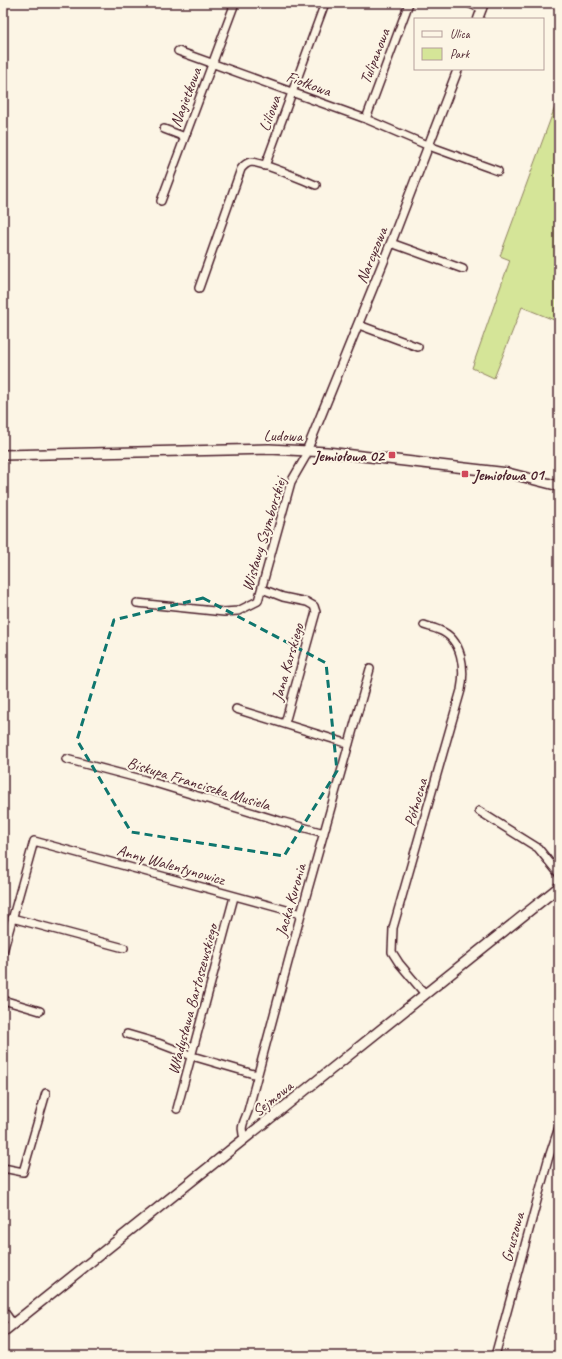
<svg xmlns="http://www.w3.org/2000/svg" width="562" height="1359" viewBox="0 0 562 1359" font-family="Caveat,sans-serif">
	<rect width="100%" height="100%" fill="#fcf5e5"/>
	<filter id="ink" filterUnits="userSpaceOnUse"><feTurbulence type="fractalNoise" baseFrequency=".025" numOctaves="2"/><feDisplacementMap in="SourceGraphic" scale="8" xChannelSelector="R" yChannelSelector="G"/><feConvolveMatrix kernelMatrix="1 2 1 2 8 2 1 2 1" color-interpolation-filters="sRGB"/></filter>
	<g filter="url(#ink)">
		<path fill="#d5e598" stroke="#908262" d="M559,96V322L522,307L494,378L472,368L510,260L500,256Z"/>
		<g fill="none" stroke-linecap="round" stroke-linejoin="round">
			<g stroke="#4a1f2b" stroke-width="10">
				<path id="minor" d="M468,3L482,9
					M178,51L366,119L429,146L498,171
					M366,119L409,3
					M164,129L185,137
					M265,166L325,3
					M161,201L235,3
					M391,243L463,269
					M199,288L241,169C244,165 246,163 251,162C262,162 303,180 316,185
					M359,325L418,347
					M262,589L283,597L307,602L314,606L316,612L285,723
					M137,603L224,612L238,611L258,601L291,482L306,456L307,450
					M424,625C429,627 435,628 439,630C463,639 465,669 461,690L393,928L392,952L399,963L425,994
					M236,709L349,744
					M66,759L145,780L280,821L324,833
					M479,811L538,848L559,874
					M12,918L124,948
					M3,952L34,841L301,914
					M3,1000L40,1011
					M127,1034L158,1043L192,1056L257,1075
					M177,1109L234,897
					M245,1139C239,1128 244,1122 248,1111L301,914L370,669
					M3,1168L23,1172L46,1093
					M3,1310L13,1324
					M495,1356L548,1160L559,1127"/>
			</g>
			<g stroke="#4a1f2b" stroke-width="11">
				<path id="tertiary" d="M478,19L484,3
					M307,450L391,243L458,69"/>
			</g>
			<g stroke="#4a1f2b" stroke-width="12">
				<path id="secondary" d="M3,455L269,449L327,452L508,473L559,486
					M3,1332L559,887"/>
			</g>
			<use href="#minor" stroke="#fcf5e5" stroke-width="7"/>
			<use href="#tertiary" stroke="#fcf5e5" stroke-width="8"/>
			<use href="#secondary" stroke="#fcf5e5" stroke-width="9"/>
		</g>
	</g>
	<path fill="none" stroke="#0f766e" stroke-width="3" stroke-dasharray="8 5" stroke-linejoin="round" d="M203,598L326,663L337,771L284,856L131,832L77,740L114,620Z"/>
	<g fill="#d1495b" stroke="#fcf5e5" stroke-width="1.5">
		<rect x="388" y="451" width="8" height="8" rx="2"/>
		<rect x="461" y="470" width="8" height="8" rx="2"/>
	</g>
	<g text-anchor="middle" stroke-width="4" stroke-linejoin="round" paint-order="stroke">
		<g font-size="16" fill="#4a1f2b" stroke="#fcf5e5">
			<text transform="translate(374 56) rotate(-69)" y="6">Tulipanowa</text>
			<text transform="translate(309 83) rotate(20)" y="6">Fiołkowa</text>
			<text transform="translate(185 97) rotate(-69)" y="6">Nagietkowa</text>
			<text transform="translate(269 113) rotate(-70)" y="6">Liliowa</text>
			<text transform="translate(371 255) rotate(-68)" y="6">Narcyzowa</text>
			<text transform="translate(283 435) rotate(1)" y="6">Ludowa</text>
			<text transform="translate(263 534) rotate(-73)" y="6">Wisławy Szymborskiej</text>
			<text transform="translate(287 662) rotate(-74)" y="6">Jana Karskiego</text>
			<text transform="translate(199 783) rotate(17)" y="6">Biskupa Franciszka Musiela</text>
			<text transform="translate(415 802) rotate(-74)" y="6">Północna</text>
			<text transform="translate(171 864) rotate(16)" y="6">Anny Walentynowicz</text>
			<text transform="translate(290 900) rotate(-74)" y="6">Jacka Kuronia</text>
			<text transform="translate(192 999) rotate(-75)" y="6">Władysława Bartoszewskiego</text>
			<text transform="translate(272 1098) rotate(-39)" y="6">Sejmowa</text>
			<text transform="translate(512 1237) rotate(-75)" y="6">Gruszowa</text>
		</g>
		<g font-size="16" font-weight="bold" fill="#4a1f2b" stroke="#fcf5e5" text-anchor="end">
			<text x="384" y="461">Jemiołowa 02</text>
			<text x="473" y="480" text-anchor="start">Jemiołowa 01</text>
		</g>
	</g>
	<rect width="562" height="1359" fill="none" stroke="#fcf5e5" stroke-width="16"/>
	<rect x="8" y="8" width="546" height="1343" fill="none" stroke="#4a1f2b" stroke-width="1.5" filter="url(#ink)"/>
	<rect x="414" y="18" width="130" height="52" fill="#fcf5e5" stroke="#b59f9b"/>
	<rect x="422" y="31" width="20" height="6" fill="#fcf5e5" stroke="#b59f9b"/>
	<text x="450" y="38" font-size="12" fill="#4a1f2b">Ulica</text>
	<rect x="422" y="48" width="20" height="12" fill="#d5e598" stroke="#b59f9b"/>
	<text x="450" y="58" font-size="12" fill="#4a1f2b">Park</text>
</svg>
